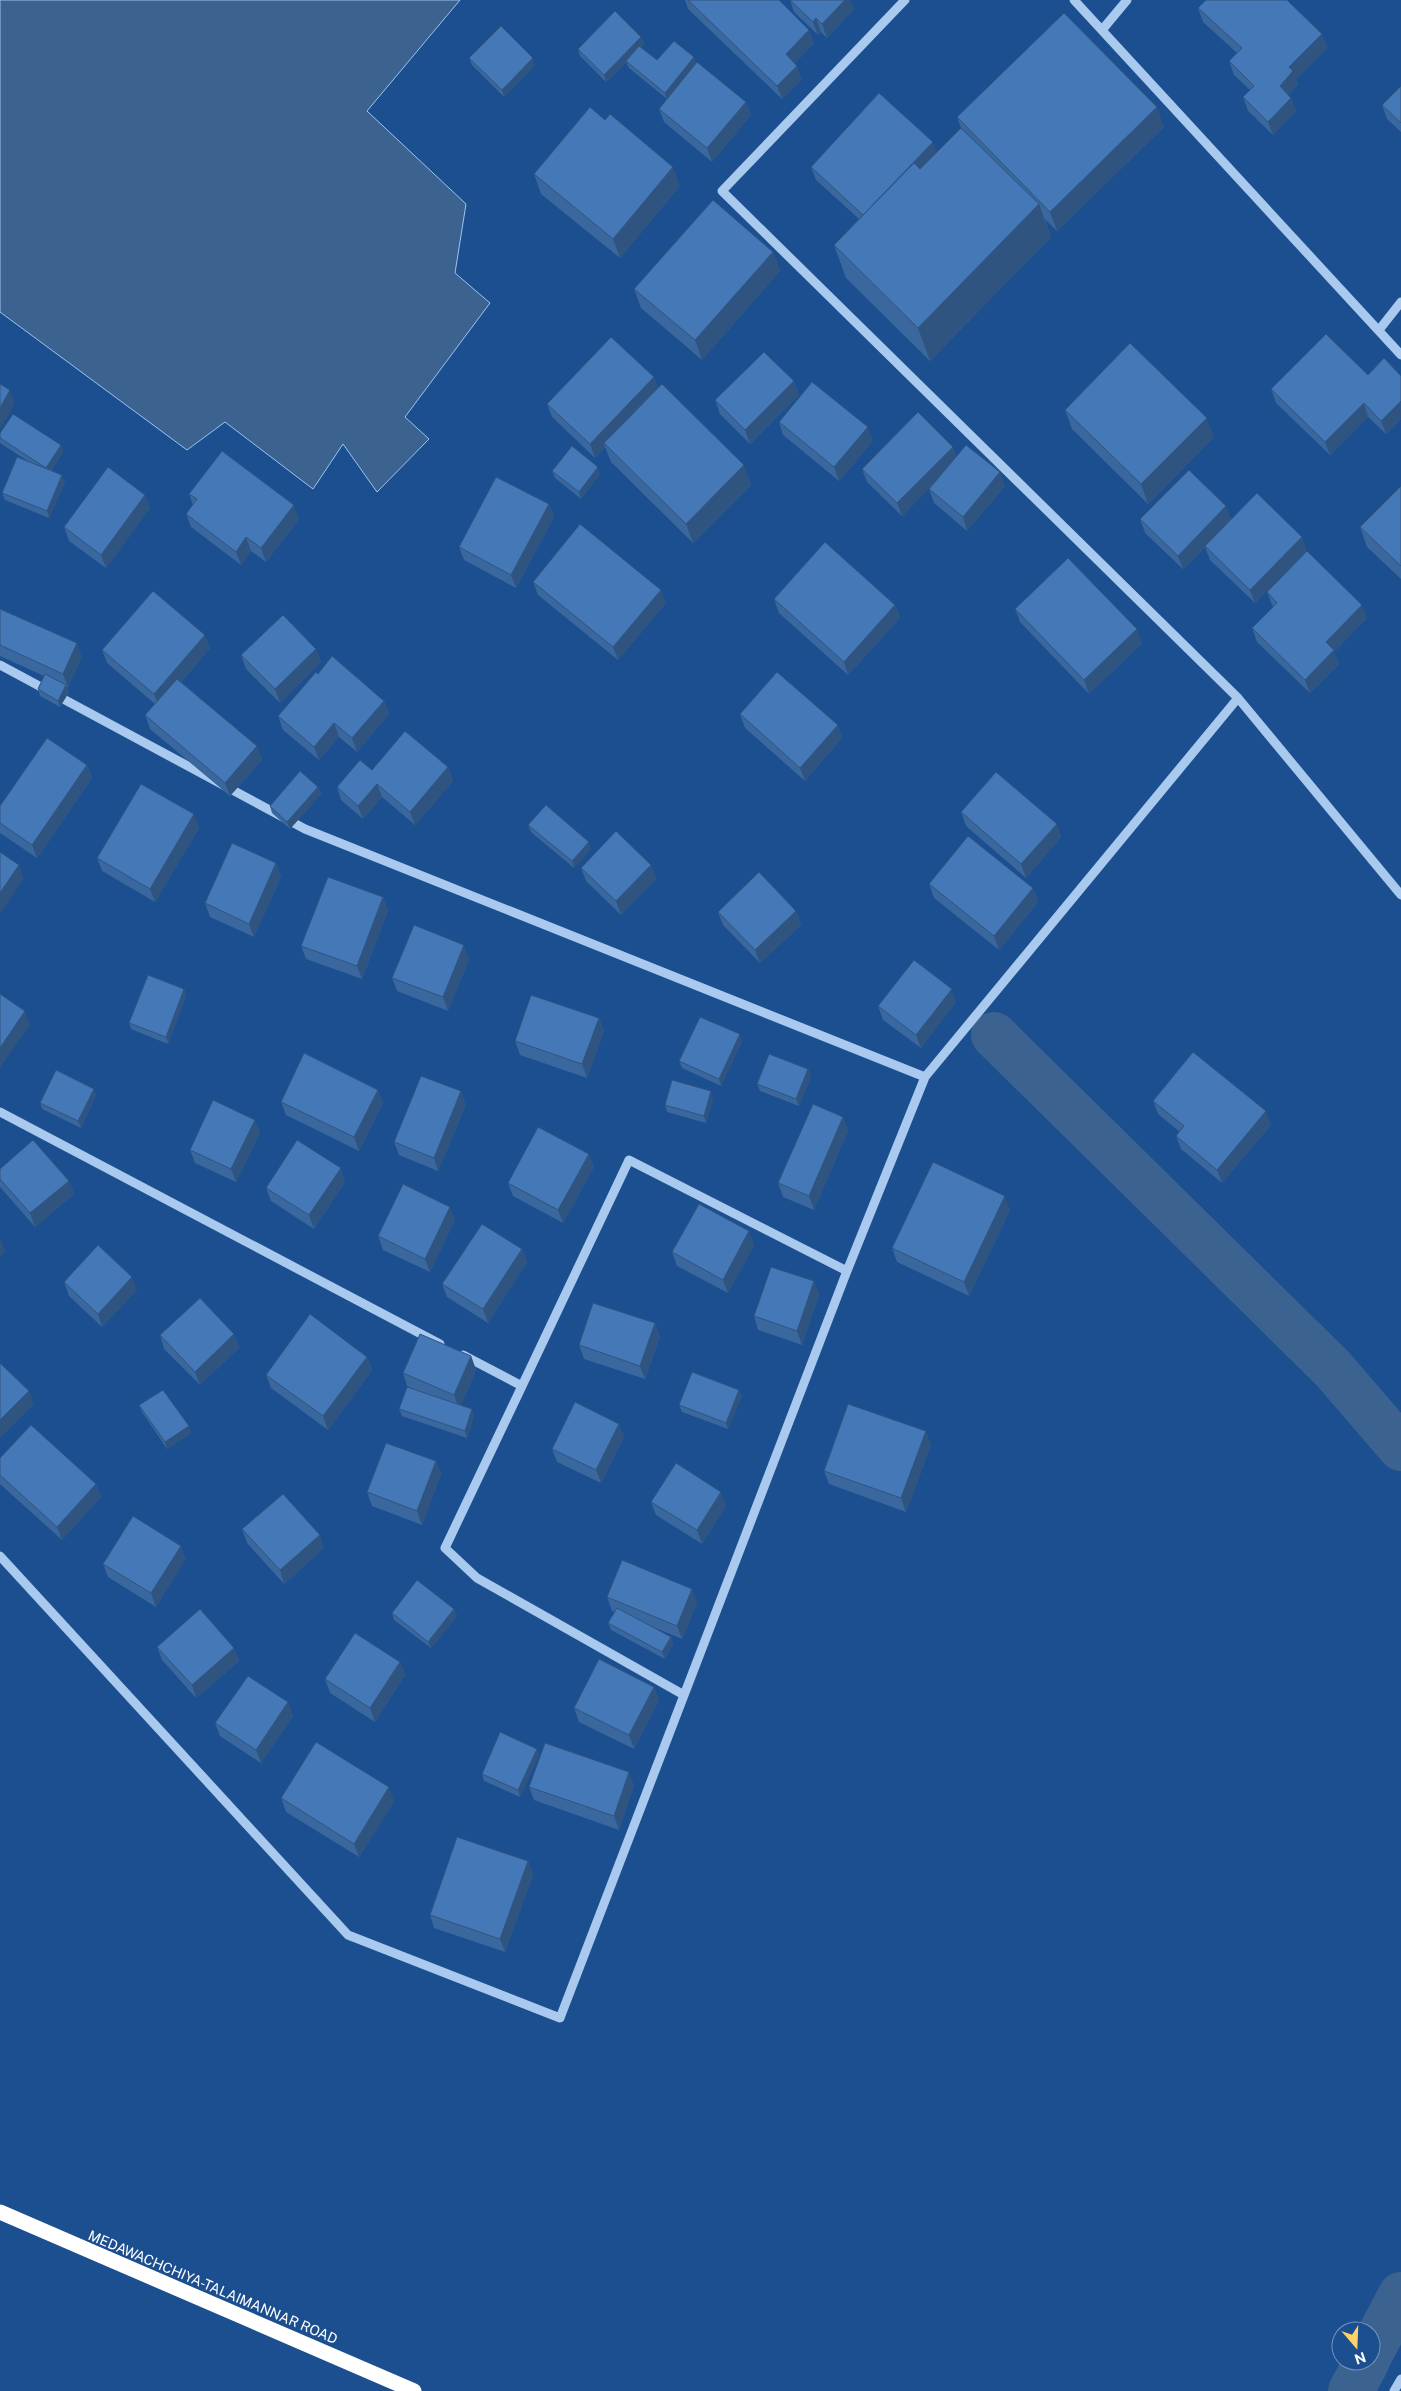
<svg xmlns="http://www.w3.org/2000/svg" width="1401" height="2391" viewBox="0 0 1401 2391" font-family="'Public Sans',sans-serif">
	<rect width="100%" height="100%" fill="#1b4f8f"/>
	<path fill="#3c6290" stroke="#9cc4f0" d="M0,0H460L367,111L466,204L455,273L490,303L405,417L429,439L377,492L343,444L313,489L225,422L187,450L0,312Z"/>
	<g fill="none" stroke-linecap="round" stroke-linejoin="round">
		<path stroke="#3c6290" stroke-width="46" d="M994,1035L1333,1369L1401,1448
			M1371,2352L1401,2295
			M1351,2391L1367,2361"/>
		<path stroke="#a9c9ee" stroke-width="9" d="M1074,0L1401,355
			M1102,30L1127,0
			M1379,330L1401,302
			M0,665L305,829L925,1077L1238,698L722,191L905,0
			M1238,698L1401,895
			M0,1112L440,1344
			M463,1355L522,1386L629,1160L847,1271L925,1077
			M522,1386L445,1548L477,1578L684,1695
			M0,1556L348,1935L560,2018L847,1271
			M1394,2391L1401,2379"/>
		<path stroke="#fff" stroke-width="15" d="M0,2212L414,2391"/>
	</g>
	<path fill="#3a679d" d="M685,0H779L809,30L814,43L795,63L802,79L782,99L688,9Z
		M790,0H850L854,9L827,38L821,32L818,35L794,12Z
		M1198,8L1322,34L1327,48L1296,79L1298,84L1288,95L1291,98L1296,111L1273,135L1248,111L1243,97L1250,90L1234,75L1229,61L1237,53L1203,22Z
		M641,37L644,43L641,47L657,60L694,57L696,64L746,102L751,115L712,162L664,122L659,109L667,99L629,68L626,62L606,82L580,56L578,49Z
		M469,58L535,65L504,97L472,65Z
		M1401,86V132L1387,119L1382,105Z
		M957,117L1164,127L1057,231L1045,219L1051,237L930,361L846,278L834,245L859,219L816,180L811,167L937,152L961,128Z
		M534,174L680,186L620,258L541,194Z
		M773,252L780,271L702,360L641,308L634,289Z
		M1368,375L1401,376V419L1386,434L1368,417L1330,455L1276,403L1271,389Z
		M654,377L658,388L751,485L693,543L611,462L605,447L595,458L552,417L547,404Z
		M794,381L799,395L750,444L720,414L715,400Z
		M1065,410L1214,437L1148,504L1072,429Z
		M779,422L873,441L839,481L783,435Z
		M0,433L61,445L63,452L51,471L65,482L49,518L5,500L2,493L26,460L0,443Z
		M953,447L956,457L1005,486L967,531L934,503L929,489L932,485L902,516L867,482L862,469Z
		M552,471L600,474L581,499L555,478Z
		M1401,486V579L1367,547L1360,527Z
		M189,494L299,519L266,562L251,551L241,565L191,527L186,514L193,505Z
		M145,495L150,508L106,568L69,541L64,527Z
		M549,504L554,517L516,588L464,560L459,547Z
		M1226,506L1231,519L1302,537L1306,551L1255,603L1210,560L1205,547L1183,569L1145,533L1140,519Z
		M533,582L666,603L618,660L538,595Z
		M1267,592L1367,618L1334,652L1339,664L1310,693L1257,642L1252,628L1273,607L1272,605Z
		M774,599L895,605L900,618L848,675L779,613Z
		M0,609L82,657L68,687H67L69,692L60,707L40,696L38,689L44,676L0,656Z
		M1015,609L1142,643L1089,694L1020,622Z
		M210,648L181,682L257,746L262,760L230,796L150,729L145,715L155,704L107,663L102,650Z
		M316,649L321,662L280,703L246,669L241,655Z
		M318,674L384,701L389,714L357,752L339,737L319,760L283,730L278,716Z
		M740,714L838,725L842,738L805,781L745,728Z
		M87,765L92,778L37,858L0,833V806Z
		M448,767L453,781L415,825L382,797L363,819L341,800L337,787L372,770Z
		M318,787L321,794L290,829L272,813L270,806Z
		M961,812L1057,824L1061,837L1026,878L966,826Z
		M528,825L591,849L574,868L531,832Z
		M199,828L155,902L102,871L97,858Z
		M276,863L281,877L254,937L210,917L205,903Z
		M651,865L656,879L621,915L586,881L581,868Z
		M929,884L1033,888L1038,902L999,950L934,898Z
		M383,897L388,911L362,979L306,959L301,946Z
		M796,911L801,925L760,963L723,925L718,912Z
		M469,959L448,1011L397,991L392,978Z
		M184,989L186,996L168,1044L131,1029L129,1023Z
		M956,1002L921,1048L883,1020L878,1006Z
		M599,1018L604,1031L587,1078L520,1055L515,1041Z
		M742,1041L721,1086L682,1068L679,1061Z
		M808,1069L811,1076L799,1106L760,1091L757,1084Z
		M378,1090L383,1103L359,1151L286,1115L281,1102Z
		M96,1095L81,1128L42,1109L40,1103Z
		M713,1098L706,1123L667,1112L665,1105Z
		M1153,1101L1271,1125L1222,1183L1181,1149L1176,1136L1180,1132L1158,1114Z
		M466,1105L438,1171L399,1155L394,1142Z
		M843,1117L848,1131L814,1210L783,1197L778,1183Z
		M255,1120L260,1133L236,1182L195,1163L190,1150Z
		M589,1154L594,1167L563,1223L513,1196L508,1183Z
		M0,1169L69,1181L74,1194L35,1227L0,1187Z
		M345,1182L314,1229L271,1201L266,1188Z
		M1010,1210L969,1296L897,1262L892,1248Z
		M455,1220L430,1272L383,1250L378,1236Z
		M754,1245L728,1293L677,1266L672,1252Z
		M522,1249L527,1262L488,1323L447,1297L442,1284Z
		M814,1281L819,1295L802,1345L758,1330L754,1316Z
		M64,1282L137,1290L102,1327L69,1296Z
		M655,1323L660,1337L645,1379L584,1359L579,1345Z
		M234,1334L239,1348L200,1385L164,1349L160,1335Z
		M471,1356L476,1370L461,1405L474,1416L467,1438L402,1416L399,1409L418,1391L407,1386L403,1373Z
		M367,1357L372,1370L328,1430L271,1388L266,1375Z
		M742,1396L728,1429L682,1412L679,1405Z
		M139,1405L189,1426L191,1433L167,1449L142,1412Z
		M619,1424L624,1437L601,1483L557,1462L552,1449Z
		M931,1445L906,1512L829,1484L824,1471Z
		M0,1458L96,1484L101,1497L62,1540L0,1484Z
		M436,1461L441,1474L422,1525L372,1506L367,1492Z
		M651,1502L726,1506L702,1544L656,1515Z
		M242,1529L324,1548L284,1584L247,1543Z
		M181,1546L185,1559L156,1607L108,1577L103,1564Z
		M607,1597L697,1602L682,1639L653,1627L671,1637L673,1644L665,1659L611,1630L608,1623L615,1612L612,1611Z
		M454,1609L457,1616L431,1648L394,1620L392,1613Z
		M157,1647L234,1648L239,1661L196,1698L162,1660Z
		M400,1662L405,1675L375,1722L330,1693L325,1679Z
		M654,1687L659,1700L634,1749L579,1722L574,1708Z
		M288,1702L293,1716L261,1763L220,1736L215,1723Z
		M537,1749L539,1755L520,1797L484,1781L482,1774Z
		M634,1785L619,1830L534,1800L529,1787Z
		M281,1798L394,1801L359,1857L286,1812Z
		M528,1861L533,1875L505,1952L434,1928L430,1915Z"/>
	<path fill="#305480" d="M845,0H850L854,9L827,38L822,24Z
		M816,18L821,32L818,35L813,22Z
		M809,30L814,43L790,68L786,54Z
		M1322,34L1327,48L1296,79L1298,84L1284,99L1280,86L1289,67Z
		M641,37L644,43L606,82L604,75Z
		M694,57L696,64L667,100L665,93Z
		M533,58L535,65L504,97L502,90Z
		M797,66L802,79L782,99L777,86Z
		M1291,98L1296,111L1273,135L1268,122Z
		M746,102L751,115L712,162L707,148Z
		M1157,107L1164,127L1057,231L1050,212Z
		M933,142L938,156L865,216Z
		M673,167L680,186L620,258L613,239Z
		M1039,204L1051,237L930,361L918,328Z
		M773,252L780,271L702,360L695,340Z
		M654,377L659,391L604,443L605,447L595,458L590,444Z
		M794,381L799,395L750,444L745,430Z
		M10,390L15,403L0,430V408Z
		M1401,401V419L1386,434L1381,421Z
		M1364,403L1368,417L1330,455L1325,442Z
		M1207,418L1214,437L1148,504L1141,484Z
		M868,427L873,441L839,481L834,467Z
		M61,445L63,452L48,475L46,468Z
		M953,447L958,460L902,516L897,503Z
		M744,465L751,485L693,543L686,524Z
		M598,467L600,474L581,499L579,492Z
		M1000,472L1005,486L967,531L963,517Z
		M62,475L65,482L49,518L47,511Z
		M145,495L150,508L106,568L101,555Z
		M549,504L554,517L516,588L511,575Z
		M294,505L299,519L266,562L261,548Z
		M1226,506L1231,519L1183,569L1178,556Z
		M246,537L251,551L241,565L236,552Z
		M1302,537L1306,551L1255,603L1250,590Z
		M661,590L666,603L618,660L613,647Z
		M895,605L900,618L848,675L844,662Z
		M1362,605L1367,618L1334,652L1339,664L1310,693L1305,680L1326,642Z
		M1137,629L1142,643L1089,694L1084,680Z
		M205,635L210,648L159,707L154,694Z
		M77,643L82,657L68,687L63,674Z
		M316,649L321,662L280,703L275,689Z
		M66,685L69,692L60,707L58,701Z
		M384,701L389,714L357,752L352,738Z
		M334,723L339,737L319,760L314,747Z
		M838,725L842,738L805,781L800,768Z
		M257,746L262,760L230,796L225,783Z
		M87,765L92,778L37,858L32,845Z
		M448,767L453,781L415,825L410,812Z
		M377,784L382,797L363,819L358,806Z
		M318,787L321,794L290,829L287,822Z
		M194,814L199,828L155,902L150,889Z
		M1057,824L1061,837L1026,878L1021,864Z
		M589,842L591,849L574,868L572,861Z
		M276,863L281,877L254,937L249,924Z
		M19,865L24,878L0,914V893Z
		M651,865L656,879L621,915L616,901Z
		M1033,888L1038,902L999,950L994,936Z
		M383,897L388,911L362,979L357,966Z
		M796,911L801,925L760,963L755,950Z
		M464,945L469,959L448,1011L443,997Z
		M184,989L186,996L168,1044L166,1037Z
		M952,989L956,1002L921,1048L916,1035Z
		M25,1011L30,1025L0,1068V1048Z
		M599,1018L604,1031L587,1078L582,1064Z
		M740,1034L742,1041L721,1086L719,1079Z
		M808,1069L811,1076L799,1106L796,1099Z
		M94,1089L96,1095L81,1128L78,1121Z
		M378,1090L383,1103L359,1151L354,1137Z
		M461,1091L466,1105L438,1171L434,1158Z
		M711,1091L713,1098L706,1123L704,1116Z
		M1266,1111L1271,1125L1222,1183L1217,1170Z
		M843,1117L848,1131L814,1210L809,1196Z
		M255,1120L260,1133L236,1182L231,1169Z
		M589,1154L594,1167L563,1223L558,1210Z
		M341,1168L345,1182L314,1229L309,1215Z
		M69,1181L74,1194L35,1227L30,1213Z
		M1005,1196L1010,1210L969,1296L964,1282Z
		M450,1207L455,1220L430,1272L425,1259Z
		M749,1231L754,1245L728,1293L723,1280Z
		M0,1239H1L5,1252L0,1257Z
		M522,1249L527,1262L488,1323L483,1309Z
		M132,1277L137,1290L102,1327L98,1314Z
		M814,1281L819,1295L802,1345L797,1331Z
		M655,1323L660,1337L645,1379L640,1366Z
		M234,1334L239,1348L200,1385L195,1372Z
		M471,1356L476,1370L459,1409L454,1395Z
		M367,1357L372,1370L328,1430L323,1416Z
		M739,1390L742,1396L728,1429L726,1423Z
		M29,1391L34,1404L0,1438V1420Z
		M472,1409L474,1416L467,1438L465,1431Z
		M619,1424L624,1437L601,1483L596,1470Z
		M189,1426L191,1433L167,1449L165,1442Z
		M926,1431L931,1445L906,1512L901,1498Z
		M436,1461L441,1474L422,1525L417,1511Z
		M96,1484L101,1497L62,1540L57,1527Z
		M721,1492L726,1506L702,1544L697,1530Z
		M320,1535L324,1548L284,1584L280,1570Z
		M181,1546L185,1559L156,1607L151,1593Z
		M692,1589L697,1602L682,1639L677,1626Z
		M454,1609L457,1616L431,1648L428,1642Z
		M671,1637L673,1644L665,1659L662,1652Z
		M234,1648L239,1661L196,1698L192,1685Z
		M400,1662L405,1675L375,1722L370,1708Z
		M654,1687L659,1700L634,1749L629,1735Z
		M288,1702L293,1716L261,1763L256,1750Z
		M537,1749L539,1755L520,1797L518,1790Z
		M629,1772L634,1785L619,1830L614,1816Z
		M389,1787L394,1801L359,1857L354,1844Z
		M528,1861L533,1875L505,1952L500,1939Z"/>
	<path fill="#4478b7" stroke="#305480" d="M688,0H779L809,30L786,54L797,66L777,86Z
		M790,0H845L822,24L816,18L813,22Z
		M1206,0H1287L1322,34L1289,67L1293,71L1280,86L1291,98L1268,122L1243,97L1254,86L1229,61L1242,48L1198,8Z
		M615,11L641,37L604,75L578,49Z
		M1064,13L1157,107L1050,212L957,117Z
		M501,26L533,58L502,90L469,58Z
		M674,41L694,57L665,93L626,61L639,46L657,60Z
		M697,62L746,102L707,148L659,109Z
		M1401,86V123L1382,105Z
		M879,93L933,142L863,215L811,167Z
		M590,107L605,120L610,114L673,167L613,239L534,174Z
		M961,128L1039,204L918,328L834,245L914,163L920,169Z
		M713,200L773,252L695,340L634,289Z
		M1326,334L1368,375L1384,358L1401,376V401L1381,421L1364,403L1325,442L1271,389Z
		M611,337L654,377L590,444L547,404Z
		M1130,343L1207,418L1141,484L1065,410Z
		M764,352L794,381L745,430L715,400Z
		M812,382L868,427L834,467L779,422Z
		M0,384L10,390L0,408Z
		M662,384L744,465L686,524L604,443Z
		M918,412L953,447L897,503L862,469Z
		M13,414L61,445L46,468L0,438V433Z
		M966,445L1000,472L963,517L929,489Z
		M572,446L598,467L579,492L552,471Z
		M222,451L294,505L261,548L246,537L236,552L186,514L197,499L189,494Z
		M17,457L62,475L47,511L2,493Z
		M108,467L145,495L101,555L64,527Z
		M1189,470L1226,506L1178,556L1140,519Z
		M496,477L549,504L511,575L459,547Z
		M1401,486V566L1360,527Z
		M1257,493L1302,537L1250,590L1205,546Z
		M580,524L661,590L613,647L533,582Z
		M825,542L895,605L844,662L774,599Z
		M1307,551L1362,605L1326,642L1334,650L1305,680L1252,628L1277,603L1267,592Z
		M1068,558L1137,629L1084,680L1015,609Z
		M153,591L205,635L154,694L102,650Z
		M0,609L77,643L63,674L0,645Z
		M283,615L316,649L275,689L241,655Z
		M332,656L384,701L352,738L334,723L314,747L278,716L316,672L318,674Z
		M777,672L838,725L800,768L740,714Z
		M45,674L66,685L58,701L38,689Z
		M177,679L257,746L225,783L145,715Z
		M405,731L448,767L410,812L377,784L358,806L337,787L360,760L372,770Z
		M47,738L87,765L32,845L0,823V806Z
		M300,771L318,787L287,822L270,806Z
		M996,772L1057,824L1021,864L961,812Z
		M141,784L194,814L150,889L97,858Z
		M546,805L589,842L572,861L528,825Z
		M616,831L651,865L616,901L581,868Z
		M968,836L1033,888L994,936L929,884Z
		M232,843L276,863L249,924L205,903Z
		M0,852L19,865L0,893Z
		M759,872L796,911L755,950L718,912Z
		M328,877L383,897L357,966L301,946Z
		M414,925L464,945L443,997L392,978Z
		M914,960L952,989L916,1035L878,1006Z
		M148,975L184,989L166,1037L129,1023Z
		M0,994L25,1011L0,1048Z
		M531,995L599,1018L582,1064L515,1041Z
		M700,1017L740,1034L719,1079L679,1061Z
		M1193,1052L1266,1111L1217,1170L1176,1136L1184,1126L1153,1101Z
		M304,1053L378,1090L354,1137L281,1102Z
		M769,1054L808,1069L796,1099L757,1084Z
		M56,1070L94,1089L78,1121L40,1103Z
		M421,1076L461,1091L434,1158L394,1142Z
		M672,1080L711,1091L704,1116L665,1105Z
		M213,1100L255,1120L231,1169L190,1150Z
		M813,1104L843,1117L809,1196L778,1183Z
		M538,1127L589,1154L558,1210L508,1183Z
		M33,1140L69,1181L30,1213L0,1179V1169Z
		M297,1140L341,1168L309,1215L266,1188Z
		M933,1162L1005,1196L964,1282L892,1248Z
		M403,1184L450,1207L425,1259L378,1236Z
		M699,1204L749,1231L723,1280L672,1252Z
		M482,1224L522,1249L483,1309L442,1284Z
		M98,1245L132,1277L98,1314L64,1282Z
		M771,1267L814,1281L797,1331L754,1316Z
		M200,1298L234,1334L195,1372L160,1335Z
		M593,1303L655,1323L640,1366L579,1345Z
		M310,1314L367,1357L323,1416L266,1375Z
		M420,1334L471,1356L454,1395L403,1373Z
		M0,1363L29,1391L0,1420Z
		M692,1372L739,1390L726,1423L679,1405Z
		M407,1387L472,1409L465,1431L399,1409Z
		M163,1390L189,1426L165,1442L139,1405Z
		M575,1402L619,1424L596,1470L552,1449Z
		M848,1404L926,1431L901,1498L824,1471Z
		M31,1425L96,1484L57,1527L0,1475V1458Z
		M386,1443L436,1461L417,1511L367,1492Z
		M676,1463L721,1492L697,1530L651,1502Z
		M283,1494L320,1535L280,1570L242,1529Z
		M133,1516L181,1546L151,1593L103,1564Z
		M622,1560L692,1589L677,1626L607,1597Z
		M417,1580L454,1609L428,1642L392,1613Z
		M617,1608L671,1637L662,1652L608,1623Z
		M200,1609L234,1648L192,1685L157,1647Z
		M355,1633L400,1662L370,1708L325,1679Z
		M599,1659L654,1687L629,1735L574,1708Z
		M248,1676L288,1702L256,1750L215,1723Z
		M500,1732L537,1749L518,1790L482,1774Z
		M316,1742L389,1787L354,1844L281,1798Z
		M545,1743L629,1772L614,1816L529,1787Z
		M457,1837L528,1861L500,1939L430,1915Z"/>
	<g text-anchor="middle" stroke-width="4" stroke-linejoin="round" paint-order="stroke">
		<g font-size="14" fill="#fff" stroke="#1b4f8f">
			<text transform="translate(213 2287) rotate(23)" y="5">MEDAWACHCHIYA-TALAIMANNAR ROAD</text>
		</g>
	</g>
	<g transform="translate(1356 2346) rotate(161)"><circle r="24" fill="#1b4f8f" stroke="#7695bc"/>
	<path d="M0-4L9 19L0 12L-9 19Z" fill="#ffd166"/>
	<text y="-8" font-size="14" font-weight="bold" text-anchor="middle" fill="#ffffff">N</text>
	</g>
</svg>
